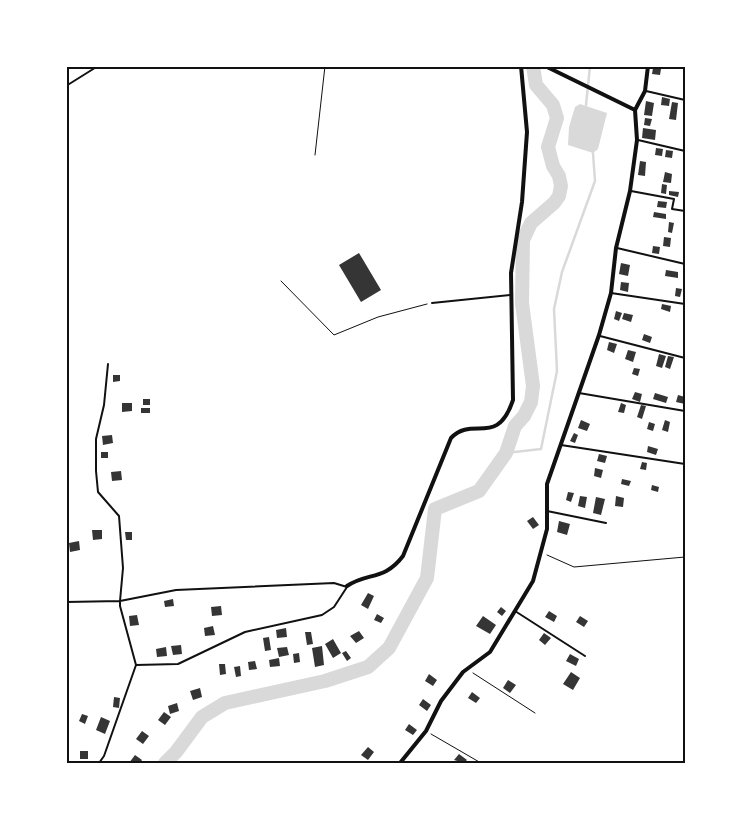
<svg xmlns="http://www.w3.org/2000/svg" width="751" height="829" viewBox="0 0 751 829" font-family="'Fira Sans Condensed',sans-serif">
	<rect width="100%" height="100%" fill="#fff"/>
	<path fill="#d9d9d9" d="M580,104L607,113L598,149L593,153L568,145L569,127L575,107Z"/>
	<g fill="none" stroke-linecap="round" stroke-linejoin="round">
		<path stroke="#d9d9d9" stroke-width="2.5" d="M586,105L590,66
			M506,453L541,449L557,371L554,309L562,272L595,181L593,153"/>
		<path stroke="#d9d9d9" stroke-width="14" d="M165,763L176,752L202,717L225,703L325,681L368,667L389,648L427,578L435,509L479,491L506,453L515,426L524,416L531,402L533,386L522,303L523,240L531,223L554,203L559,196L561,186L559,176L553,166L548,147L557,118L553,105L536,85L533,66"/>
	</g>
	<path fill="#353535" d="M653,68L661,69L660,75L652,74Z
		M662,97L670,99L669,106L661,105Z
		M646,101L654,103L652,116L644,115Z
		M672,102L678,103L676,120L669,119Z
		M645,118L652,119L650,126L644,125Z
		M643,128L656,130L655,140L642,138Z
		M656,148L663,149L662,156L655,155Z
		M666,150L673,151L672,158L665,157Z
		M640,161L646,162L645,176L638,175Z
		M665,172L672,174L671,183L663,182Z
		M662,184L667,185L666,194L661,193Z
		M669,191L679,192L678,197L669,195Z
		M658,201L667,202L666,208L657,207Z
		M654,212L666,214V219L653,217Z
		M669,222L674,223L672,233L668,232Z
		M664,237L671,238L670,247L663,246Z
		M653,246L660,247L659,254L652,253Z
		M359,253L381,290L361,302L339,265Z
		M621,263L630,265L628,276L619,274Z
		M666,270L678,272V278L665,276Z
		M621,282L629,283L628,292L620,290Z
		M676,288L682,289L680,297L675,296Z
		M662,304L671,306L670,312L661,309Z
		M616,311L622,313L619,321L614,319Z
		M624,313L633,315L631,322L622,319Z
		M644,334L652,337L650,343L642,340Z
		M609,342L617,344L614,353L607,350Z
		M628,350L636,352L633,362L625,359Z
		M659,354L666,356L662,368L656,366Z
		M668,356L674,357L670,369L665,367Z
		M634,368L640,369L638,376L632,374Z
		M113,375H120V381L113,382Z
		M635,392L642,394L640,402L632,399Z
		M655,393L668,397L666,403L653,399Z
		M678,395L685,397V404L676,402Z
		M143,399H150V405H143Z
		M122,403H132V411L122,412Z
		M621,403L626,405L624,413L618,412Z
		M641,405L646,406L642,419L637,417Z
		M141,408H150V413H141Z
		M581,420L590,424L587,431L578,428Z
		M665,420L670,422L668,432L662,430Z
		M649,422L655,424L653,431L647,429Z
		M574,433L578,435L575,443L570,441Z
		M112,435L113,443L103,445L102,436Z
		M648,446L658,449L656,455L647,452Z
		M101,452H108V458H101Z
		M599,454L607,456L605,463L597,461Z
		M642,462L647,463L646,470L640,469Z
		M595,468L603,470L601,478L594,476Z
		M121,471L122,480L112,481L111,472Z
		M622,479L631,481L629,486L621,484Z
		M652,485L659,487L658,492L651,490Z
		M568,492L574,493L571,502L566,500Z
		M580,496L587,497L585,508L578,506Z
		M616,496L624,498L623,507L615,506Z
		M596,497L605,499L601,515L593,513Z
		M533,517L539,525L533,529L527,521Z
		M559,521L570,524L567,535L557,532Z
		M92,530H102V539L93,540Z
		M125,532H132V540H126Z
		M79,541L80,550L70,552L69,543Z
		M368,593L374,596L368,609L361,605Z
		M173,599L174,606L165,607L164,601Z
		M221,606L222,615L212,616L211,607Z
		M501,607L506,611L502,616L497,612Z
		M549,611L557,616L554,622L545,617Z
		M377,614L384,618L381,623L374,620Z
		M137,615L139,625L130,626L129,616Z
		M483,616L496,625L490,634L476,626Z
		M580,616L588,621L584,627L576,622Z
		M213,626L215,635L205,636L204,628Z
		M286,628L287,637L277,638L276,630Z
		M359,631L364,638L356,643L350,636Z
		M305,632H311L313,644L307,645Z
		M544,633L551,638L545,645L539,640Z
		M269,637L271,650L265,651L263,638Z
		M333,639L341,653L333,658L325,644Z
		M181,645L182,654L173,655L171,646Z
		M322,646L324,665L315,667L312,648Z
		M166,647L167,656L157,657L156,649Z
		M287,647L289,655L279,657L277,648Z
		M346,651L351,658L347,661L342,653Z
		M299,653L300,662L294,663L293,654Z
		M570,654L579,659L576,666L566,661Z
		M279,658L280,666L270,667L269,660Z
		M255,661L257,669L249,670L248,662Z
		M219,664H225L226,674L220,675Z
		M240,666L241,676L236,677L234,667Z
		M571,672L580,678L573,690L563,684Z
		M429,674L437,680L433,686L425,681Z
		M508,680L516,685L510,693L503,688Z
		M200,688L202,697L193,700L190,691Z
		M472,692L480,698L476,703L468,698Z
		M114,697L120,698L119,708L113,707Z
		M423,699L431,705L427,711L419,705Z
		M177,703L179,711L170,714L168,706Z
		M164,712L171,717L165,725L158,720Z
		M82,714L88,716L85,724L79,721Z
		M101,717L110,721L105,734L96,730Z
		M409,724L417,730L413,735L405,730Z
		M142,731L149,736L143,744L136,739Z
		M368,747L374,752L368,760L361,755Z
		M80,751H88V759H80Z
		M459,754L467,760L464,763L454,760Z
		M135,755L142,760L140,763H129Z"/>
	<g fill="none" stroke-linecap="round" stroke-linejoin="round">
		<path stroke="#111" stroke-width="1" d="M315,155L325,66
			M281,281L334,335L378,317L427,304
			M547,555L574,567L685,557
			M473,673L535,713
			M431,734L481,763"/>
		<path stroke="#111" stroke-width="2" d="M66,86L98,66
			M646,91L685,100
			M638,140L685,151
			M631,191L674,199L672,209L685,211
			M617,248L685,264
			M611,293L685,304
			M432,303L511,295
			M600,336L685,358
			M579,393L685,411
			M561,445L685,464
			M547,511L606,523
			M66,602L120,601L176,590L334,583L347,587L334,607L322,615L245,632L178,664L136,665L120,606V601L123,568L119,516L98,492L96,471V439L104,405L108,364
			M515,611L585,656
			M66,762L69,763
			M99,763L104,756L136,665"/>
		<path stroke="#111" stroke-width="4" d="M545,66L635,110
			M347,586C368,572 384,581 403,556L451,438C473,415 497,448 513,400L511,273L522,202L527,132L521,66
			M400,763L426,731L441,701L463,672L490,652L533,581L547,529V484L599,335L611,293L616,248L630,191L637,140L635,110L645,91L648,66"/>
	</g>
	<rect width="751" height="829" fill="none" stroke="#ffffff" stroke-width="135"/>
	<rect x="68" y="68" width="616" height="694" fill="none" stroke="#111" stroke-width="2"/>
</svg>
